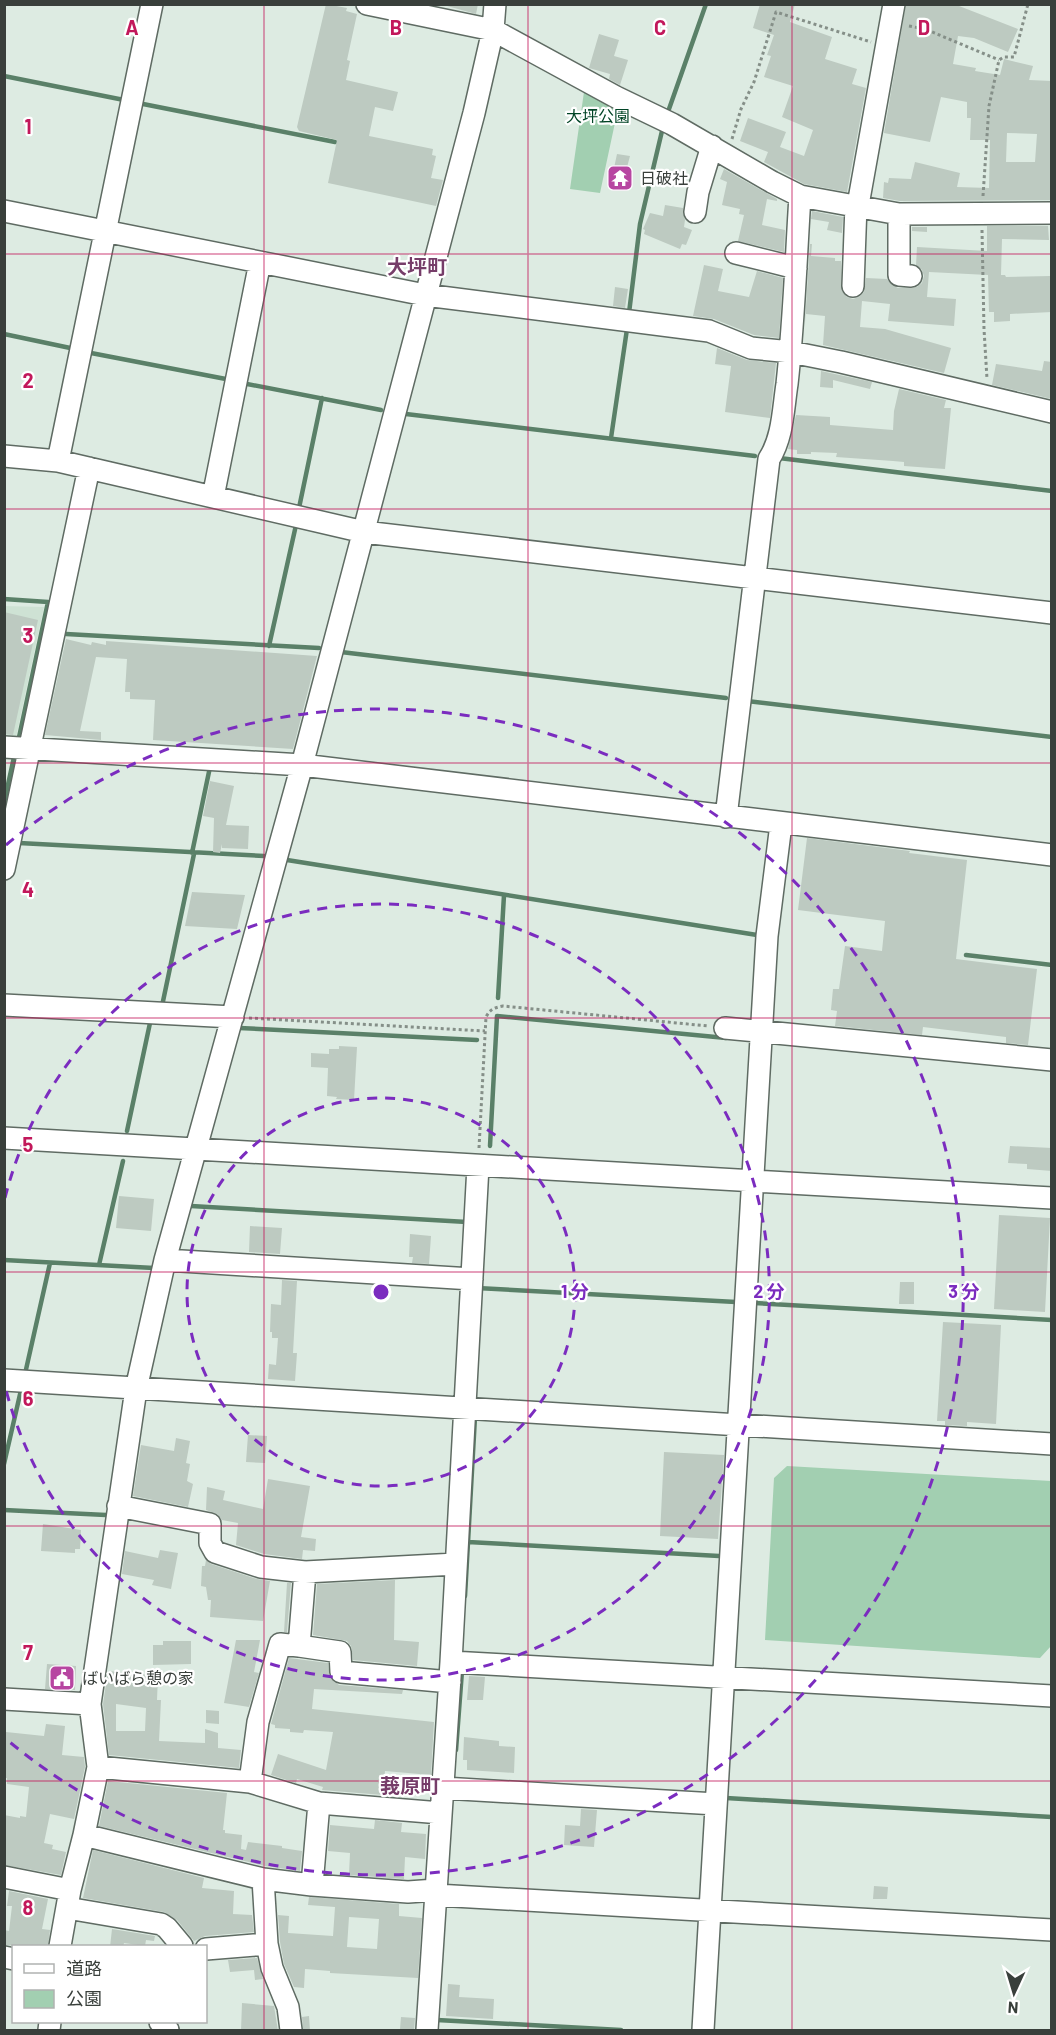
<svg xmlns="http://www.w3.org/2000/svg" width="1056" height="2035" viewBox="0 0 1056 2035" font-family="Barlow,'Noto Sans JP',sans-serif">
	<rect width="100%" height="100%" fill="#ddebe2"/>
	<path fill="#cee2d4" d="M4,606L44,607L15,742H5Z"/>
	<path fill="#a2cfb1" d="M585,85L619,104L600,193L570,189Z
		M787,1466L1051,1481V1646L1040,1658L765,1640L774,1478Z"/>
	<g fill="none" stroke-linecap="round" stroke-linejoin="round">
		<path stroke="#5a8068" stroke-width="4.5" d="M4,76L124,100
			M138,103L335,142
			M669,109L706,4
			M629,313L640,224L662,131
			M4,334L75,349
			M91,353L231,380
			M242,383L381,410
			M406,414L755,456
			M611,438L627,329
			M779,458L1052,491
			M299,508L322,398
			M4,599L48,602L18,742
			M66,634L319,648
			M269,646L296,525
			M341,652L726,698
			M747,701L1052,737
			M4,803L14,757
			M19,843L264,856
			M192,853L210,767
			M287,860L757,935
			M966,955L1052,965
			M498,998L504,895
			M162,1006L194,854
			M239,1028L477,1040
			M127,1131L150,1023
			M490,1146L497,1016L726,1038
			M191,1206L467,1222
			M4,1260L154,1268
			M99,1265L123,1161
			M477,1288L736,1302
			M754,1303L1052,1320
			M25,1374L50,1263
			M4,1464L21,1390
			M4,1510L106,1515
			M468,1542L719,1556
			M465,1596L475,1417
			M456,1750L462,1671
			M726,1798L1052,1817
			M437,2020L621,2030"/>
	</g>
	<path fill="#bdcac1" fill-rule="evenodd" d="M326,4L347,8L346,11L357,14L347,60L350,61L346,80L398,92L393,111L375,107L369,136L433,149L432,155L436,156L431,178L443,180L436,206L328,183L337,140L299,131L297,127Z
		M440,4H478L476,14Z
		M760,4H795L790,22L832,37L825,59L857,69L852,84L866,88L847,192L804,184L764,162L768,152L740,141L748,118L786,132L780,147L804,156L813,130L782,117L793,86L764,77L771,56L767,55L774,35L753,28Z
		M906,4H954L1018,29L1008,52L974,38L958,36L953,64L976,68L975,71L1000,75L1004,59L1033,66L1029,80L1052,81L1050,153H1052V200L900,201L883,198L884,182L888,183L889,178L911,179L915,162L960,173L957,187L989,188L990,140H970L971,118H967V102L941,97L930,142L884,133ZM1007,133L1037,134L1035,162H1006Z
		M599,34L619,40L614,56L628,60L620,85L609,79L610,74L589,68Z
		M617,154L630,156L626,171L614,168Z
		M724,169L777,199V201L767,199L762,225L785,230L784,252L738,241L744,215L739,214L740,209L722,205L727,182L720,179Z
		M665,205L683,208L685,220L684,227L692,230L686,245L682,244L680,249L644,234L645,230L643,229L650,213L663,216Z
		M812,211L843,217L842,233L827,230L829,222L811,219Z
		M987,226H1048L1049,240L1002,239L1001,275H1005L1006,277L1050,276V284H1052V312L1010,314V321L994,322V312H989L988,275L929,272L927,297L956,299L954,326L888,321L890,304L862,301L860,327L885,329L951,348L944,373L823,345L825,316L806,314L805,322L810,244H812L811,256L835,258V261H841L842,291L847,297L853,299L859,297L864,292L866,278L887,279L892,285L898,288L917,287L922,283L924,276L922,270L916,265L917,247L987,251Z
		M912,227H927V232L912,231Z
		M704,265L723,269L718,291L749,297L757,271L783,278L779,338L754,335L714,319L693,316Z
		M615,287L628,289L625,308L613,306Z
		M717,348L747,360L776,363L770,418L725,412L731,366L715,364Z
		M1044,361L1052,362V399L992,385L996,364L1042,371Z
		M821,371L872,382L870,389L833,380V388L820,387Z
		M899,389L946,400L944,408H951L945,469L904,466V462L893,461L836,457L837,453L811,452V454H797V450L788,449L796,415L830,417V425L893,430L894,411Z
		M4,612L38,620L13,735L4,734Z
		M66,639L91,645L92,642L106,645V641L317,656L293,749L153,740L155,700L130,699V692H125L127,659L96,657L80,731L101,732V740L45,735Z
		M210,781L234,786L226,825L249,826L248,849L222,848V844L220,853L213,852L214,818L203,816Z
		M807,838L910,851L909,853L967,860L956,959L1037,969L1028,1045L1006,1043V1037L923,1027L922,1035L835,1026L837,1011L831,1010L833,989H839L845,946L882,951L885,921L798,910Z
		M192,892L245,895L237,929L185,926Z
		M339,1046L357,1047L354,1100L336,1099L337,1097L327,1096L328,1068L311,1067V1053L329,1054V1049H339Z
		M1010,1146L1052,1148V1171L1027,1169V1164L1008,1163Z
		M119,1196L154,1199L151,1231L116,1228Z
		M999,1215L1050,1218L1045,1312L994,1309Z
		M250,1226L282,1228L280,1254L249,1252Z
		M410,1234L431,1236L429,1264L412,1263L413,1257H409Z
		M282,1280L297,1281L293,1353H297L295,1381L268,1379L269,1364L276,1365L278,1338H272V1332H270L271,1304L281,1305Z
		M900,1282H914V1304H899Z
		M943,1322L1001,1325L996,1424L967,1422V1426L945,1425V1421H937Z
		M248,1435L267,1436L265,1463L246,1462Z
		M176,1438L190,1441L186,1463L190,1464L187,1481L193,1484L188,1507L133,1496L141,1445L174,1451Z
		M664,1452L724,1455L718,1539L660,1536Z
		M268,1479L310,1486L301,1537L316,1539L315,1551L303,1550L302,1559L264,1554L236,1545L238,1523L222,1520L217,1514L206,1510L207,1487L225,1491L223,1500L263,1509Z
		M43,1524L81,1530L80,1549H75V1553L41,1551Z
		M160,1550L178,1553L171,1589L152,1585L154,1580L122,1574L125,1551L158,1558Z
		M206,1560L211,1564L257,1579L270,1581L263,1621L210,1617L211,1600H208L206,1587L201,1586L202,1566H205Z
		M395,1580L394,1640L419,1642L417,1666L353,1660L351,1646L347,1641L313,1635L317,1584Z
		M287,1583H291L287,1632H284Z
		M236,1640H260L254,1672L259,1673L249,1707L224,1703Z
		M163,1641H191V1664L153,1665V1645H163Z
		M289,1658L328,1663L330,1678L339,1685L403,1690L402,1694L314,1689L312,1709L434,1722L431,1775L385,1771L383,1795L322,1790L323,1787L297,1779L296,1783L271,1775L278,1754L326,1770L333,1732L304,1730L303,1733L290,1732V1729L275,1728V1725L271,1724Z
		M47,1664L76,1666L75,1690L45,1689Z
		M108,1671L158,1675L157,1700H161L159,1741L205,1743V1729L218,1733V1748L241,1750L239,1768L109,1755L103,1704ZM116,1704L146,1708L145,1731H116Z
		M469,1676L485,1677L483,1700H467Z
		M206,1710L219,1711V1724L206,1723Z
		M46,1724L65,1726L62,1755L84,1757L85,1767L74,1819L50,1814L44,1843L53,1845L52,1849L66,1852L61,1875L4,1865V1815L20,1818V1816L26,1817L29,1787L7,1784V1778H4L6,1732L44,1736Z
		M464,1737L499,1741V1746L515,1747L514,1773L467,1770V1760H463Z
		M108,1781L227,1793L223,1830H225V1833L242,1835L241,1849L246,1850L248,1842L282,1846V1848L302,1851L300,1871L265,1866L99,1826Z
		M581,1809L597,1810L594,1847L564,1845L565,1825L580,1826Z
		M375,1820L402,1823L401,1832L426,1834L425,1859L405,1857L404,1879L349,1875L350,1853L328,1851L330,1825L374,1829Z
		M93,1850L204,1878L202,1888L234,1891L233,1914L252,1915L254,1932L205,1936L194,1941L177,1920L164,1912L83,1898Z
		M874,1886L888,1887L887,1899H873Z
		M9,1891L48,1899L42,1929L50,1930L48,1947L4,1945V1930L9,1931L12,1906H7Z
		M309,1897L399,1904V1916L422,1918L418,1978L330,1973V1971L305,1969L304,1988L294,1987L284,1964L280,1942L278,1915L289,1916L288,1933L333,1936L335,1907L308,1905ZM349,1917L379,1919L377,1949L347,1947Z
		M112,1929L155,1936L154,1941L146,1940L145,1946L124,1943L123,1947H110Z
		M257,1958L263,1979L255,1980L254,1970L230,1972L228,1960Z
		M448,1984L460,1985L459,1997L494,1999L493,2019L446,2016Z
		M242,2003L274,2006L278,2031H241Z
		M309,2016L310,2031H303L302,2017Z
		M401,2017L415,2018L414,2030L400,2029Z"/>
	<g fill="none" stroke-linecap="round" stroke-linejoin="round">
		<g stroke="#5f6b63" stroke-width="24">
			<path id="minor" d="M367,4L493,30L616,97L672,124L772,182L800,196L899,214L1052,213
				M858,205L894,4
				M4,211L425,295L709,331L751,348L791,352L841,362L1052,412
				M695,212L698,192L712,146
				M899,214V275L911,276
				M736,253L796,268
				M853,286L856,205
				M4,456L58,461L364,532L1052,613
				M58,461L152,4
				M213,497L260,262
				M4,747L302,765L1052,855
				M726,817L769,459C783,437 783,410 787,384C794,322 796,258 800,196
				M4,869L89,468
				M4,1005L233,1017
				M725,1028L1052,1060
				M4,1138L1052,1198
				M165,1260L472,1279
				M4,1380L1052,1444
				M118,1506L210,1524V1543L215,1552L261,1567L305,1572L456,1564
				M305,1572L299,1646L280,1644L258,1722L250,1782L319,1803L441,1813
				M299,1646L340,1652L341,1672L450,1682
				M451,1662L1052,1696
				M4,1699L90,1704
				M98,1767L250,1782
				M443,1788L716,1804
				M84,1835L263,1879L312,1885L408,1892L436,1890
				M4,1877L70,1890
				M263,1879L267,1944L272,1968L288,2007L291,2030
				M312,1885L319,1803
				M436,1895L1052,1930
				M67,1908L161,1924L167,1928L182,1946
				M60,1946L70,1890L84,1835L98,1767L90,1704L136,1389L165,1260L302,765L474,113L493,30L495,4
				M206,1949L267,1944
				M4,1957L14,1959
				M160,2022L168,2030
				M49,2030L50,2022
				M427,2030L451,1662L478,1166
				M703,2030L767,936L781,824"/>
		</g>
		<path stroke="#858f88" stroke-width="3" stroke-dasharray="3 3" stroke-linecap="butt" d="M909,26L925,29L999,60
			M732,139L741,109L754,82L776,12L871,42
			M983,196L989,106L999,60L1004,57H1014L1028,4
			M982,230L984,329L987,379
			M249,1018L485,1031
			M479,1148L486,1017C490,1009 494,1008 503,1006L708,1026"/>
		<use href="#minor" stroke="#fff" stroke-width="21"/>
	</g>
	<path fill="none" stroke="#c2185b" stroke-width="1.5" stroke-opacity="0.55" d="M264,4V2030M528,4V2030M792,4V2030M4,254H1052M4,509H1052M4,763H1052M4,1018H1052M4,1272H1052M4,1526H1052M4,1781H1052"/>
	<g fill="none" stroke="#7b2cbf" stroke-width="3" stroke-dasharray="10 8">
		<circle cx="381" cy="1292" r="194"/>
		<path d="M5 1198A388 388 0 1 1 5 1386"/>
		<path d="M6 845A583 583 0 1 1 6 1739"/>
	</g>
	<defs>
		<g id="temple-square" transform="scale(1.35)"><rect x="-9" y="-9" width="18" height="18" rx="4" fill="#b746a1" stroke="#fff"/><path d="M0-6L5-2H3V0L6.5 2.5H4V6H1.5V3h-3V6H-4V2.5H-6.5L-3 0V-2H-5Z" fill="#fff"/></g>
		<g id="civic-square" transform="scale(1.35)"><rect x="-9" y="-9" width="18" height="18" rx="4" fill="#b746a1" stroke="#fff"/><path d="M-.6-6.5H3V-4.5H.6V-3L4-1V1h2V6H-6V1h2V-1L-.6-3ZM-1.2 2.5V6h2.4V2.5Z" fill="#fff"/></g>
	</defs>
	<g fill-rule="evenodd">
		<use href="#temple-square" x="620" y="178"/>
		<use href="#civic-square" x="62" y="1678"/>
	</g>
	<g text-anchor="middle" stroke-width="4.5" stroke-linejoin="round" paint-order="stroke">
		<g font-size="16" fill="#004425" stroke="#fff">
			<text x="598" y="122">大坪公園</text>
		</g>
		<g font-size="16" fill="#393f3b" stroke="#fff" text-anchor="start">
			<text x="640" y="184">日破社</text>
			<text x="82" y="1684">ばいばら憩の家</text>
		</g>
		<g font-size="20" font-weight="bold" fill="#763d69" stroke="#fff">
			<text x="417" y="274">大坪町</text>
			<text x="410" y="1793">莪原町</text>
		</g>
	</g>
	<g font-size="20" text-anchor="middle" font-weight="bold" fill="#c2185b" stroke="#fff" stroke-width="4.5" stroke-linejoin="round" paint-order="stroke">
		<text x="132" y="35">A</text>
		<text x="396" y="35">B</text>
		<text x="660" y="35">C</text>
		<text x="924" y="35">D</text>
		<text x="28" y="134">1</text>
		<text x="28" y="388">2</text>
		<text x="28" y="643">3</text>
		<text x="28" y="897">4</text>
		<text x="28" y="1152">5</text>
		<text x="28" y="1406">6</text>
		<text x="28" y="1660">7</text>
		<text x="28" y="1915">8</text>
	</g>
	<circle cx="381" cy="1292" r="9" fill="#7b2cbf" stroke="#fff" stroke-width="3"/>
	<g font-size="18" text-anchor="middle" font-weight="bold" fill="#7b2cbf" stroke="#fff" stroke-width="4.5" stroke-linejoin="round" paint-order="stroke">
		<text x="575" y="1298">1 分</text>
		<text x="769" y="1298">2 分</text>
		<text x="964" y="1298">3 分</text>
	</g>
	<rect width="1056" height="2035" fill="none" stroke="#393f3b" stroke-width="12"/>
	<rect x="12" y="1945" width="195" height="78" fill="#ffffff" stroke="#b0b2b1" stroke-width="1.5"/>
	<rect x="24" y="1964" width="30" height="9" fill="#ffffff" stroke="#b0b2b1" stroke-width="1.5"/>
	<text x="66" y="1975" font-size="18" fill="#393f3b">道路</text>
	<rect x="24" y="1990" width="30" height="18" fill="#a2cfb1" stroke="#b0b2b1" stroke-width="1.5"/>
	<text x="66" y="2005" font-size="18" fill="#393f3b">公園</text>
	<g transform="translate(1014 1993) rotate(184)" stroke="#ffffff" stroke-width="4.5" paint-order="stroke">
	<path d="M0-4.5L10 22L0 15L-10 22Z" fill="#393f3b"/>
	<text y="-9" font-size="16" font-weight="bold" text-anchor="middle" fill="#393f3b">N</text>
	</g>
</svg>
